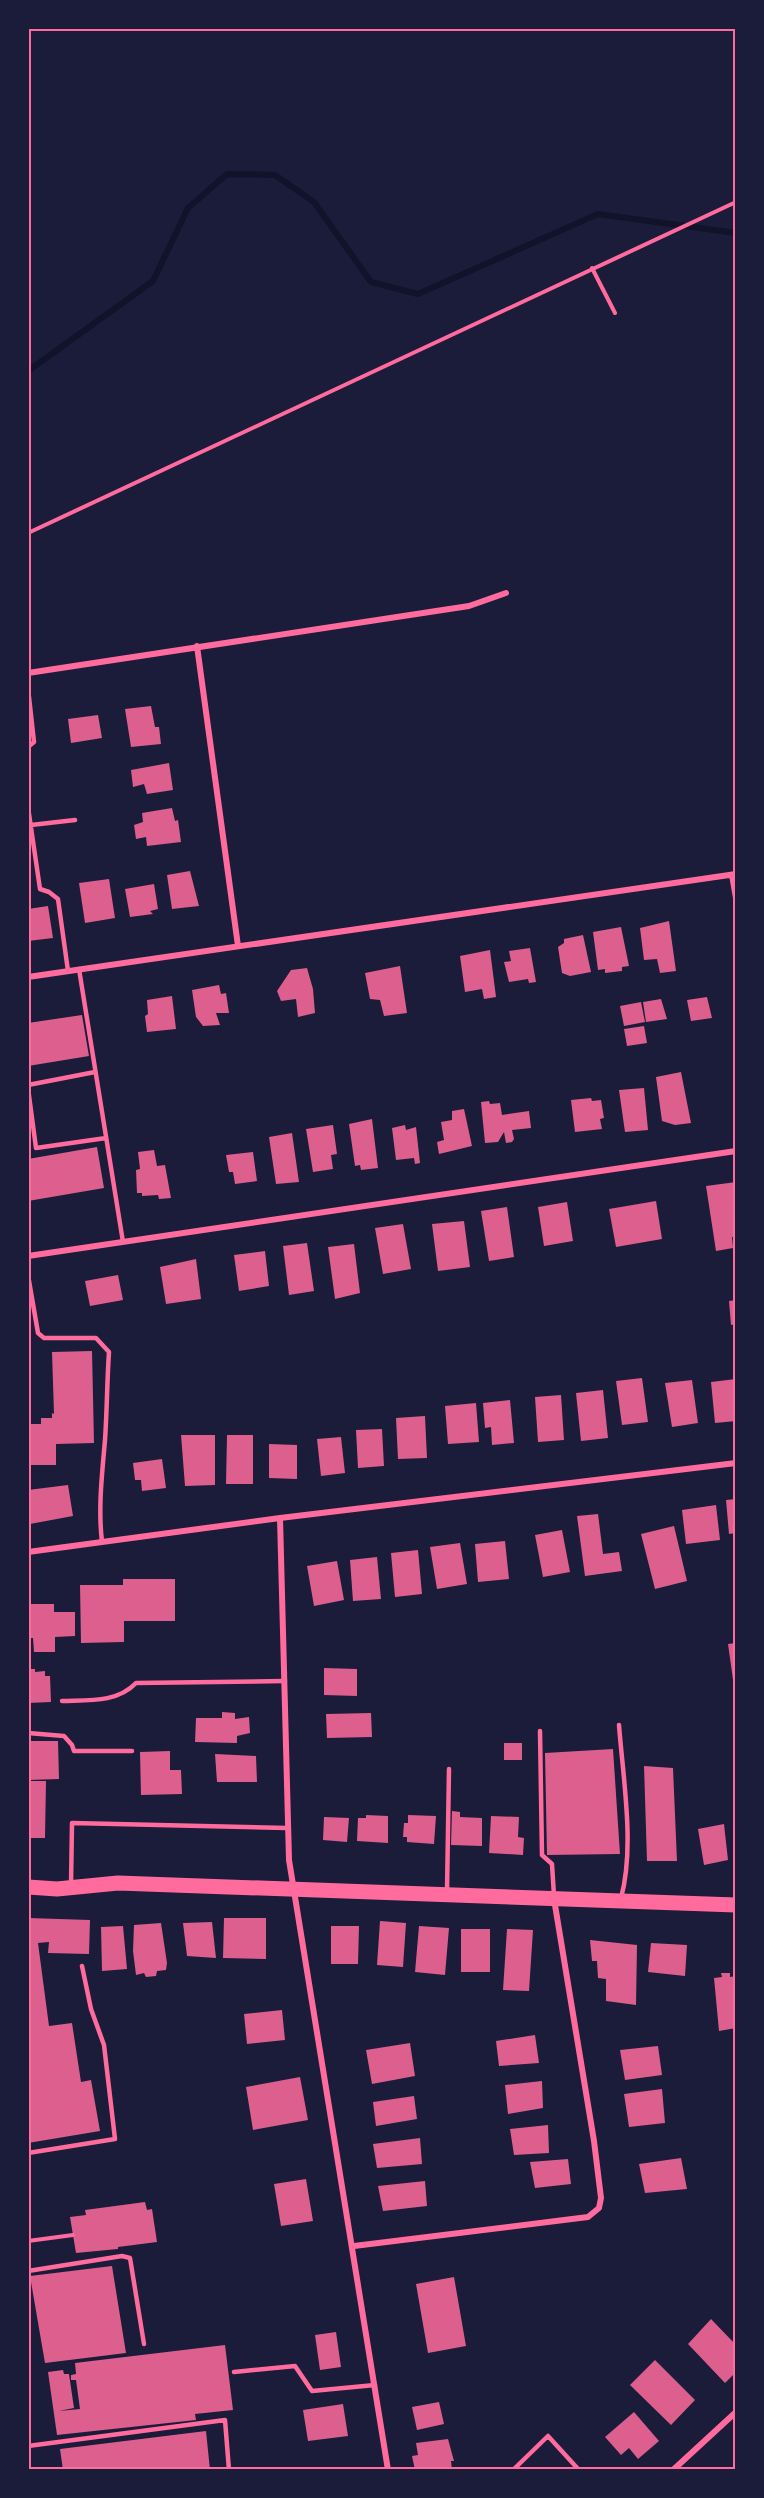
<svg xmlns="http://www.w3.org/2000/svg" width="764" height="2498" viewBox="0 0 764 2498" font-family="Poppins,sans-serif">
	<rect width="100%" height="100%" fill="#1b1b3a"/>
	<g fill="none" stroke-linecap="round" stroke-linejoin="round">
		<path stroke="#12122b" stroke-width="6" d="M28,371L153,281L188,208L227,174L275,175L314,202L371,282L418,294L598,214L736,233"/>
	</g>
	<path fill="#dd5f8e" d="M151,706L155,727H159L161,744L131,747L125,709Z
		M98,715L102,738L71,743L68,719Z
		M169,763L173,790L147,794L144,784L133,787L131,770Z
		M172,808L175,821L178,820L181,842L147,846L146,837L136,839L134,825L143,822L142,813Z
		M190,871L199,906L172,909L167,875Z
		M109,879L115,918L85,923L79,883Z
		M154,884L158,909L150,911L153,914L130,917L125,889Z
		M48,906L53,938L28,941V909Z
		M669,921L676,971L660,973L657,959L644,960L640,928Z
		M621,927L629,966L622,967V971L605,973V969L598,970L593,932Z
		M583,935L591,972L570,976L562,973L558,947L564,943V939Z
		M530,948L536,982L529,983L528,979L509,982L504,962L511,961L509,951Z
		M490,950L496,997L484,999L482,989L465,992L460,956Z
		M400,966L407,1013L384,1016L380,1000L370,999L365,973Z
		M307,968L313,989L315,1013L298,1017L296,999L281,1001L277,991L291,970Z
		M219,985L221,994L226,993L229,1013H216L220,1025L203,1026L196,1017L192,990Z
		M172,996L176,1029L147,1032L145,1016L148,1014L147,1000Z
		M707,997L712,1018L691,1021L687,1000Z
		M661,999L667,1019L646,1022L643,1002Z
		M641,1002L645,1022L624,1026L620,1006Z
		M82,1015L89,1056L28,1066V1023Z
		M644,1026L647,1043L627,1046L624,1029Z
		M681,1072L691,1123L675,1125L662,1121L656,1077Z
		M644,1088L648,1130L625,1132L619,1090Z
		M591,1098L592,1101L601,1100L604,1118L600,1119L602,1129L575,1132L571,1100Z
		M489,1101L490,1104L500,1103L502,1115L529,1111L531,1128L512,1130L514,1139L512,1142L506,1143L504,1132L498,1142L485,1143L481,1102Z
		M464,1109L472,1146L439,1154L437,1142L444,1140L441,1122L452,1120V1111Z
		M372,1119L378,1168L361,1170L360,1165L355,1166L349,1124Z
		M333,1125L337,1154L331,1155L333,1169L313,1172L306,1129Z
		M405,1125L406,1130L416,1127L420,1163L415,1164L414,1158L396,1160L392,1128Z
		M292,1133L299,1182L276,1184L269,1137Z
		M97,1147L104,1188L28,1201V1159Z
		M154,1150L157,1166L165,1165L171,1198L159,1199L158,1195L142,1196V1193H137L136,1170L140,1169L138,1152Z
		M253,1152L257,1181L235,1184L233,1172H229L226,1155Z
		M736,1182V1237H732L733,1248L716,1251L706,1186Z
		M656,1201L662,1239L616,1247L609,1209Z
		M567,1202L573,1241L544,1246L538,1207Z
		M507,1207L514,1257L489,1261L481,1211Z
		M464,1221L470,1267L438,1271L432,1224Z
		M403,1224L411,1269L383,1274L375,1228Z
		M307,1243L314,1291L289,1295L283,1246Z
		M354,1244L360,1293L335,1299L328,1247Z
		M265,1251L269,1286L239,1291L234,1255Z
		M196,1259L201,1299L166,1304L160,1267Z
		M118,1275L123,1300L90,1306L85,1281Z
		M736,1300V1324L731,1325L729,1301Z
		M92,1351L94,1443L56,1444V1465H28V1424H41V1418H52V1413L54,1414L52,1352Z
		M642,1378L648,1422L622,1425L616,1381Z
		M736,1379V1421L715,1423L711,1382Z
		M692,1380L698,1423L672,1427L665,1383Z
		M603,1390L608,1438L581,1441L576,1393Z
		M561,1395L564,1440L538,1442L535,1397Z
		M510,1400L514,1443L492,1445L491,1427L485,1428L483,1403Z
		M476,1403L479,1442L448,1444L445,1406Z
		M425,1416L427,1458L398,1459L396,1418Z
		M382,1429L384,1466L358,1468L356,1430Z
		M181,1435H215V1485L185,1486Z
		M227,1435H253V1484H226Z
		M341,1437L345,1473L321,1476L317,1439Z
		M269,1444L297,1445V1479L269,1478Z
		M162,1459L166,1488L142,1491L141,1480H135L133,1463Z
		M68,1485L73,1516L30,1524L28,1490Z
		M736,1499V1533L729,1534L726,1500Z
		M716,1505L720,1540L686,1544L682,1510Z
		M598,1514L603,1554L619,1552L622,1571L585,1576L577,1516Z
		M674,1526L687,1581L655,1589L641,1534Z
		M562,1530L570,1572L543,1577L535,1535Z
		M505,1541L509,1579L478,1582L475,1544Z
		M460,1543L467,1584L437,1589L430,1547Z
		M418,1550L422,1594L395,1597L391,1553Z
		M377,1557L381,1599L353,1601L350,1560Z
		M337,1561L344,1600L314,1606L307,1566Z
		M123,1579H175V1621H124V1642L81,1643L80,1585H123Z
		M31,1604H54V1612H75V1636L55,1637V1652H34L33,1638H28Z
		M736,1643V1687H734L728,1644Z
		M324,1668L357,1669V1696L324,1695Z
		M28,1669H35V1672L45,1671V1676H50L51,1702L28,1703Z
		M222,1712L235,1713V1719L249,1717L250,1733L237,1736V1743L195,1742L196,1718H222Z
		M371,1713L372,1737L327,1738L326,1714Z
		M28,1741H58L59,1779L28,1780Z
		M504,1743H522V1760H504Z
		M613,1749L620,1854L547,1855L545,1753Z
		M170,1751V1770H181L182,1794L141,1795L140,1752Z
		M215,1754L256,1756L257,1782H217Z
		M644,1766L673,1768L677,1861H647Z
		M28,1781H46L45,1838H28Z
		M452,1811L460,1812V1817L482,1818V1846L451,1845Z
		M366,1815L388,1816V1843L357,1841L358,1818H366Z
		M408,1815L436,1816L434,1844L407,1842V1837H403L404,1823H408Z
		M491,1816L519,1817L518,1837L524,1838L523,1855L489,1853Z
		M324,1817L349,1818L347,1842L323,1840Z
		M724,1824L728,1860L704,1865L698,1829Z
		M28,1918L90,1920L89,1954L48,1953L49,1942L38,1943L49,2026L72,2023L81,2082L91,2080L100,2131L28,2143Z
		M224,1918H266V1959L223,1958Z
		M380,1921L406,1923L403,1967L377,1965Z
		M212,1922L216,1958L187,1956L183,1923Z
		M161,1923L167,1963L166,1970L157,1971L156,1976L146,1977L144,1973L136,1975L133,1951L134,1925Z
		M123,1926L127,1969L102,1971L101,1927Z
		M331,1926H359L358,1964H331Z
		M419,1926L449,1928L445,1975L415,1972Z
		M461,1929H490V1972H461Z
		M507,1929L533,1930L529,1991L503,1990Z
		M590,1940L637,1945L636,2005L606,2001V1979L598,1978L597,1961H592Z
		M651,1943L687,1945L685,1976L648,1972Z
		M721,1973H730V1977L736,1976V2028L719,2031L714,1978L722,1977Z
		M282,2010L285,2040L247,2044L244,2014Z
		M535,2035L539,2063L499,2066L496,2041Z
		M410,2043L415,2076L372,2084L366,2050Z
		M658,2046L662,2075L625,2080L620,2050Z
		M300,2077L308,2120L253,2130L246,2087Z
		M542,2081L543,2108L508,2114L505,2085Z
		M662,2089L665,2123L629,2127L624,2094Z
		M414,2096L417,2119L376,2126L373,2102Z
		M548,2125L549,2153L514,2155L510,2129Z
		M420,2138L422,2164L377,2168L373,2144Z
		M681,2158L687,2189L645,2193L639,2164Z
		M568,2159L571,2184L535,2188L530,2162Z
		M306,2179L313,2221L281,2226L274,2184Z
		M425,2181L427,2206L383,2211L378,2186Z
		M145,2202L147,2210L152,2209L157,2242L118,2247V2249L76,2253L70,2217L86,2215L85,2210Z
		M112,2266L126,2353L45,2363L30,2276Z
		M454,2277L466,2346L428,2353L416,2284Z
		M711,2319L736,2345V2372L725,2383L688,2344Z
		M336,2332L341,2367L320,2370L315,2335Z
		M225,2345L233,2410L195,2414L196,2420L57,2435L48,2372L63,2370L64,2374H69L74,2408L59,2411L80,2409L76,2380H71V2375L76,2374L75,2363Z
		M655,2360L695,2400L671,2425L630,2385Z
		M439,2402L444,2424L417,2430L412,2407Z
		M343,2404L348,2436L308,2441L303,2410Z
		M634,2412L659,2441L638,2459L629,2448L621,2455L605,2437Z
		M206,2431L210,2470H63L60,2449Z
		M448,2439L454,2461H451L452,2470H415L412,2456L418,2455L416,2443Z"/>
	<g fill="none" stroke-linecap="round" stroke-linejoin="round">
		<path stroke="#ff6b9d" stroke-width="4" d="M592,268L615,313
			M28,533L736,202
			M28,2241L73,2235"/>
		<path stroke="#ff6b9d" stroke-width="4.5" d="M28,688L34,742L28,747
			M28,807L40,889L49,892L58,899L68,971
			M31,825L75,820
			M79,969L123,1242
			M28,1085L95,1072
			M28,1088L36,1148L106,1138
			M28,1275L38,1333L44,1338H96L109,1352C107,1381 107,1411 105,1440C102,1475 98,1508 102,1542
			M62,1701C88,1700 117,1703 136,1683L285,1681
			M619,1725C623,1778 635,1847 621,1898
			M540,1731L542,1855L552,1864L554,1896
			M28,1733L64,1736L72,1745L74,1751H132
			M71,1885L72,1823L287,1828
			M447,1891L449,1769
			M28,2153L115,2139L104,2045L91,2009L82,1966
			M28,2271L122,2256L130,2258L144,2344
			M234,2372L295,2366L312,2391L375,2385
			M28,2446L225,2420L229,2470
			M513,2470L548,2436L579,2470"/>
		<path stroke="#ff6b9d" stroke-width="6" d="M197,646L238,946
			M28,673L469,606L506,593
			M732,875L736,898
			M28,977L736,874
			M28,1256L736,1151
			M280,1518L289,1860L388,2470
			M28,1552L280,1518L736,1463
			M354,2246L588,2217L599,2208L601,2198L594,2141L554,1899
			M673,2470L736,2412"/>
		<path stroke="#ff6b9d" stroke-width="15" d="M28,1887L57,1889L118,1883L736,1905"/>
	</g>
	<rect width="764" height="2498" fill="none" stroke="#1b1b3a" stroke-width="60"/>
	<rect x="30" y="30" width="704" height="2438" fill="none" stroke="#ff6b9d" stroke-width="2"/>
</svg>
